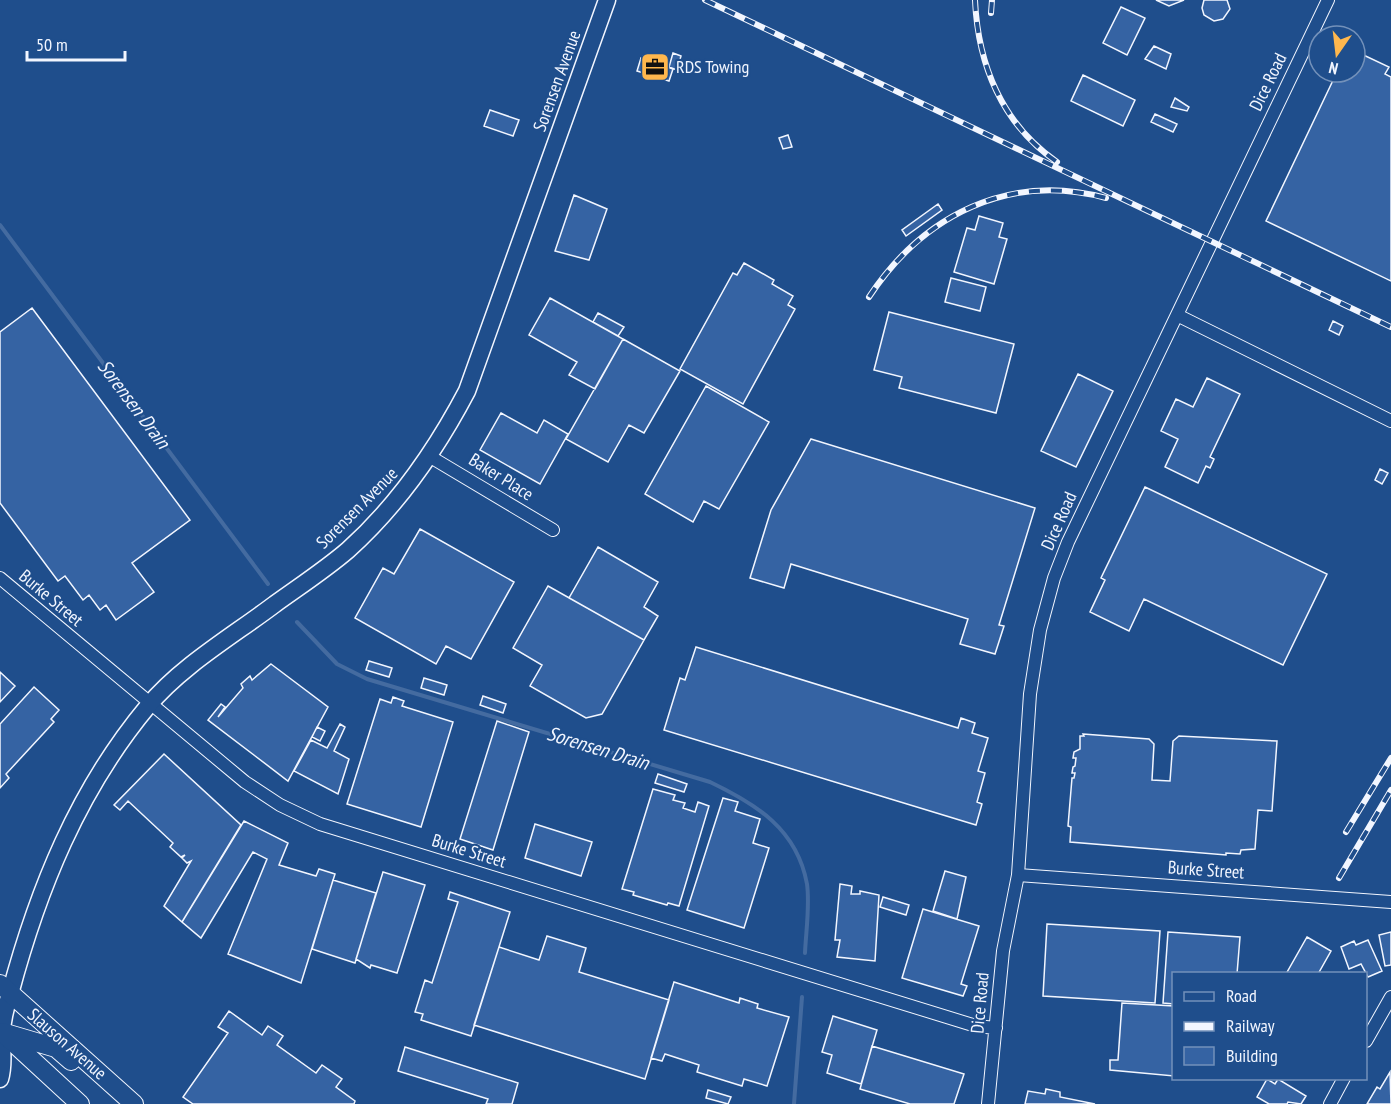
<svg xmlns="http://www.w3.org/2000/svg" width="1391" height="1104" viewBox="0 0 1391 1104" font-family="'PT Sans Narrow',sans-serif">
	<rect width="100%" height="100%" fill="#1f4e8c"/>
	<g fill="none" stroke-linecap="round" stroke-linejoin="round">
		<path stroke="#446ba0" stroke-width="4" d="M0,225L268,584
			M297,622L337,664L367,679L710,782C756,804 797,829 807,884C810,905 806,931 805,953
			M794,1104L802,997"/>
	</g>
	<path fill="#3563a3" stroke="#f2f6ff" stroke-width="1.5" d="M1184,0L1169,6L1156,0Z
		M1227,0L1230,9L1223,19L1214,21L1204,15L1202,8L1204,0Z
		M1121,7L1145,18L1127,55L1103,43Z
		M1154,46L1171,54L1166,69L1145,59Z
		M1355,51L1389,67L1385,74L1391,77V281L1266,221L1337,72H1355Z
		M673,53L681,56L677,70L669,67Z
		M641,58L673,69L669,81L637,71Z
		M1083,75L1135,100L1123,126L1071,101Z
		M1175,98L1189,107L1187,111L1171,107Z
		M490,110L519,120L513,136L484,126Z
		M1155,114L1177,124L1173,132L1151,122Z
		M788,135L792,147L783,149L779,138Z
		M574,195L607,209L589,260L555,251Z
		M938,204L942,210L906,236L902,230Z
		M979,216L1003,223L999,237L1007,239L994,284L954,272L967,228L975,230Z
		M744,263L774,280L772,284L793,296L788,305L795,309L743,404L680,369L733,273L737,275Z
		M951,278L986,287L980,311L945,302Z
		M550,298L623,339L595,389L569,375L577,362L529,335Z
		M32,308L190,520L132,563L154,592L116,620L106,605L100,610L89,595L83,600L65,576L58,581L0,503V332Z
		M889,312L1014,344L996,413L899,388L902,377L874,370Z
		M598,313L624,327L618,336L593,322Z
		M1333,321L1343,326L1339,335L1329,330Z
		M623,339L680,371L644,433L629,425L608,462L566,439Z
		M1078,374L1113,391L1076,467L1041,451Z
		M1207,378L1240,394L1210,457L1214,459L1210,468L1206,466L1198,483L1165,467L1178,439L1161,431L1176,399L1193,407Z
		M706,386L769,422L719,509L704,501L693,522L645,494Z
		M501,413L537,433L544,420L568,434L540,484L480,450Z
		M811,439L1035,508L999,625L1004,626L995,654L960,644L968,619L791,564L784,588L750,578L771,510Z
		M1380,469L1388,473L1382,484L1375,480Z
		M1145,487L1327,574L1283,665L1144,599L1129,631L1090,612L1105,580L1101,578Z
		M420,529L514,582L471,659L446,646L436,664L355,618L383,568L394,574Z
		M598,547L658,582L644,607L658,616L644,640L569,598Z
		M548,586L644,640L602,714L586,718L530,686L542,665L513,648Z
		M696,647L958,728L961,718L975,723L972,733L988,738L978,771L985,773L977,802L982,804L976,825L664,730L680,678L685,680Z
		M369,661L392,668L389,677L366,670Z
		M271,664L328,707L288,781L208,720L221,704L225,707L218,717L243,688L241,684L250,676L252,680Z
		M0,672L15,686L0,702Z
		M424,678L447,685L444,695L421,688Z
		M34,687L59,710L51,719L54,722L6,774L9,778L0,788V724Z
		M483,696L506,704L503,713L480,705Z
		M393,697L404,701L402,706L453,722L421,827L347,804L380,699L391,703Z
		M497,721L529,732L493,850L460,839Z
		M340,724L345,727L334,751L349,759L338,794L294,771L311,740L327,748Z
		M317,727L325,731L320,741L312,737Z
		M1083,734L1149,739L1154,744L1152,780L1170,781L1173,741L1179,736L1277,741L1272,811L1258,810L1255,849L1241,850L1240,854L1226,853V855L1070,842L1071,827L1068,826L1072,778H1074L1075,773H1072L1073,767L1075,766L1076,758H1073L1074,752L1080,749V736H1084Z
		M164,754L241,825L182,922L164,906L191,861L187,863L182,858L185,855L181,857L170,847L173,843L128,801L120,810L114,805Z
		M658,774L687,784L684,792L655,783Z
		M653,789L675,795L673,800L685,803L683,808L695,812L698,802L709,806L679,906L668,903L667,905L633,895L634,892L622,889Z
		M723,798L738,802L735,811L760,819L753,843L769,848L744,928L687,910Z
		M244,821L288,843L279,865L316,876L319,869L335,874L301,983L228,954L267,859L253,852L201,938L182,922Z
		M535,824L592,842L581,876L525,858Z
		M945,871L966,877L957,919L933,911Z
		M383,872L425,885L397,973L371,965L370,968L356,959Z
		M333,880L376,893L355,963L312,949Z
		M840,884L852,886L851,894H860V891L879,895L875,961L837,957L840,940H835Z
		M450,892L510,912L471,1036L421,1020L423,1014L415,1012L425,980L432,983L458,902L448,899Z
		M883,897L909,905L906,915L880,907Z
		M923,909L979,926L961,984L967,986L963,996L902,978Z
		M1047,924L1160,931L1155,1003L1043,996Z
		M1168,932L1240,937L1237,974H1174V1004L1163,1003Z
		M1391,932V965L1385,966L1379,935Z
		M547,936L586,948L579,972L669,1000L645,1079L474,1025L499,947L539,960Z
		M1307,937L1331,951L1318,974H1286Z
		M1368,940L1382,971L1368,977L1361,964L1349,969L1341,947L1354,941L1356,945Z
		M674,982L739,1003L740,998L758,1004L757,1008L789,1017L767,1086L744,1079L742,1086L697,1072L699,1065L665,1054L662,1061L651,1058Z
		M1122,1003L1174,1006V1076L1110,1070V1060H1118Z
		M229,1011L262,1035L268,1026L283,1036L277,1045L316,1073L322,1065L342,1079L336,1087L355,1101L354,1104H193L183,1097L228,1033L218,1027Z
		M833,1016L877,1030L861,1084L827,1073L832,1055L822,1052Z
		M872,1046L964,1074L954,1104H910L860,1089Z
		M405,1047L518,1083L512,1104H486L488,1099L398,1071Z
		M1390,1072L1391,1104H1367L1377,1087L1380,1089Z
		M1267,1079L1275,1084L1278,1079L1306,1096L1301,1104L1288,1102L1287,1104H1269L1257,1097Z
		M1046,1089L1060,1092V1097L1095,1104H1025L1028,1091L1045,1094Z
		M708,1090L731,1097L728,1104L706,1098Z"/>
	<g fill="none" stroke-linecap="round" stroke-linejoin="round">
		<g stroke="#f2f6ff" stroke-width="14">
			<path id="street" d="M1177,315L1391,421
				M429,456L553,530
				M0,578L245,782L280,805L320,824L976,1026L996,1028
				M1018,875L1391,902
				M1366,1041L1391,997
				M988,1104L1003,951L1018,875L1030,694L1040,630L1054,578L1068,542L1328,0
				M1330,1104L1344,1078"/>
		</g>
		<g stroke="#f2f6ff" stroke-width="19">
			<path id="secondary" d="M0,1079C5,1063 1,1049 2,1034C2,1021 6,1006 10,994C38,889 78,790 148,706C181,666 234,635 275,604C300,586 326,569 348,550C398,505 436,450 467,391L607,0"/>
		</g>
		<g stroke="#f2f6ff" stroke-width="20">
			<path id="primary" d="M0,984L134,1104
				M2,1032L56,1048L71,1061
				M4,1034L80,1104"/>
		</g>
		<use href="#street" stroke="#1f4e8c" stroke-width="12"/>
		<use href="#secondary" stroke="#1f4e8c" stroke-width="16"/>
		<use href="#primary" stroke="#1f4e8c" stroke-width="18"/>
		<g stroke="#f2f6ff" stroke-width="6">
			<path id="rail" d="M705,0L1391,327
				M975,0C978,65 1002,124 1057,162
				M991,13L992,0
				M869,297C923,215 1009,172 1106,198
				M1346,832L1391,758
				M1339,878L1391,790"/>
		</g>
		<use href="#rail" stroke="#1f4e8c" stroke-width="4" stroke-dasharray="11" stroke-linecap="butt"/>
	</g>
	<defs>
		<g id="office-square" transform="scale(1.5)"><rect x="-9" y="-9" width="18" height="18" rx="4" fill="#ffb74d" stroke="#1f4e8c"/><path d="M-6-3h4V-5.5h4V-3h4V5H-6ZM-1-4.5V-3h2v-1.5ZM-6 0V1H6V0Z" fill="#111"/></g>
	</defs>
	<g fill-rule="evenodd">
		<use href="#office-square" x="655" y="67"/>
	</g>
	<g text-anchor="middle" stroke-width="4.5" stroke-linejoin="round" paint-order="stroke">
		<g font-size="18" fill="#f2f6ff" stroke="#1f4e8c" text-anchor="start">
			<text x="676" y="73">RDS Towing</text>
		</g>
		<g font-size="18" fill="#f2f6ff" stroke="#1f4e8c">
			<text transform="translate(557 81) rotate(-70)" y="6">Sorensen Avenue</text>
			<text transform="translate(1268 82) rotate(-64)" y="6">Dice Road</text>
			<text transform="translate(501 477) rotate(32)" y="6">Baker Place</text>
			<text transform="translate(357 508) rotate(-45)" y="6">Sorensen Avenue</text>
			<text transform="translate(1059 521) rotate(-66)" y="6">Dice Road</text>
			<text transform="translate(51 598) rotate(40)" y="6">Burke Street</text>
			<text transform="translate(469 851) rotate(17)" y="6">Burke Street</text>
			<text transform="translate(1206 870) rotate(4)" y="6">Burke Street</text>
			<text transform="translate(980 1003) rotate(-85)" y="6">Dice Road</text>
			<text transform="translate(67 1044) rotate(41)" y="6">Slauson Avenue</text>
		</g>
		<g font-size="20" font-style="italic" fill="#f2f6ff" stroke="#1f4e8c">
			<text transform="translate(134 404) rotate(53)" y="7">Sorensen Drain</text>
			<text transform="translate(598 748) rotate(17)" y="7">Sorensen Drain</text>
		</g>
	</g>
	<rect x="1172" y="972" width="195" height="108" fill="#1f4e8c" stroke="#7391ba" stroke-width="1.5"/>
	<rect x="1184" y="992" width="30" height="9" fill="#1f4e8c" stroke="#7391ba" stroke-width="1.5"/>
	<text x="1226" y="1002" font-size="18" fill="#f2f6ff">Road</text>
	<rect x="1184" y="1022" width="30" height="9" fill="#f2f6ff" stroke="#7391ba" stroke-width="1.5"/>
	<text x="1226" y="1032" font-size="18" fill="#f2f6ff">Railway</text>
	<rect x="1184" y="1047" width="30" height="18" fill="#3563a3" stroke="#7391ba" stroke-width="1.5"/>
	<text x="1226" y="1062" font-size="18" fill="#f2f6ff">Building</text>
	<g transform="translate(1337 54) rotate(194)"><circle r="28" fill="#1f4e8c" stroke="#7391ba" stroke-width="1.5"/>
	<path d="M0-4.5L10 22L0 15L-10 22Z" fill="#ffb74d"/>
	<text y="-9" font-size="16" font-weight="bold" text-anchor="middle" fill="#f2f6ff">N</text>
	</g>
	<path d="M27 51v9h98v-9" fill="none" stroke="#f2f6ff" stroke-width="3"/>
	<text x="36" y="51" font-size="18" fill="#f2f6ff" stroke="#1f4e8c" stroke-width="4.5" paint-order="stroke">50 m</text>
</svg>
